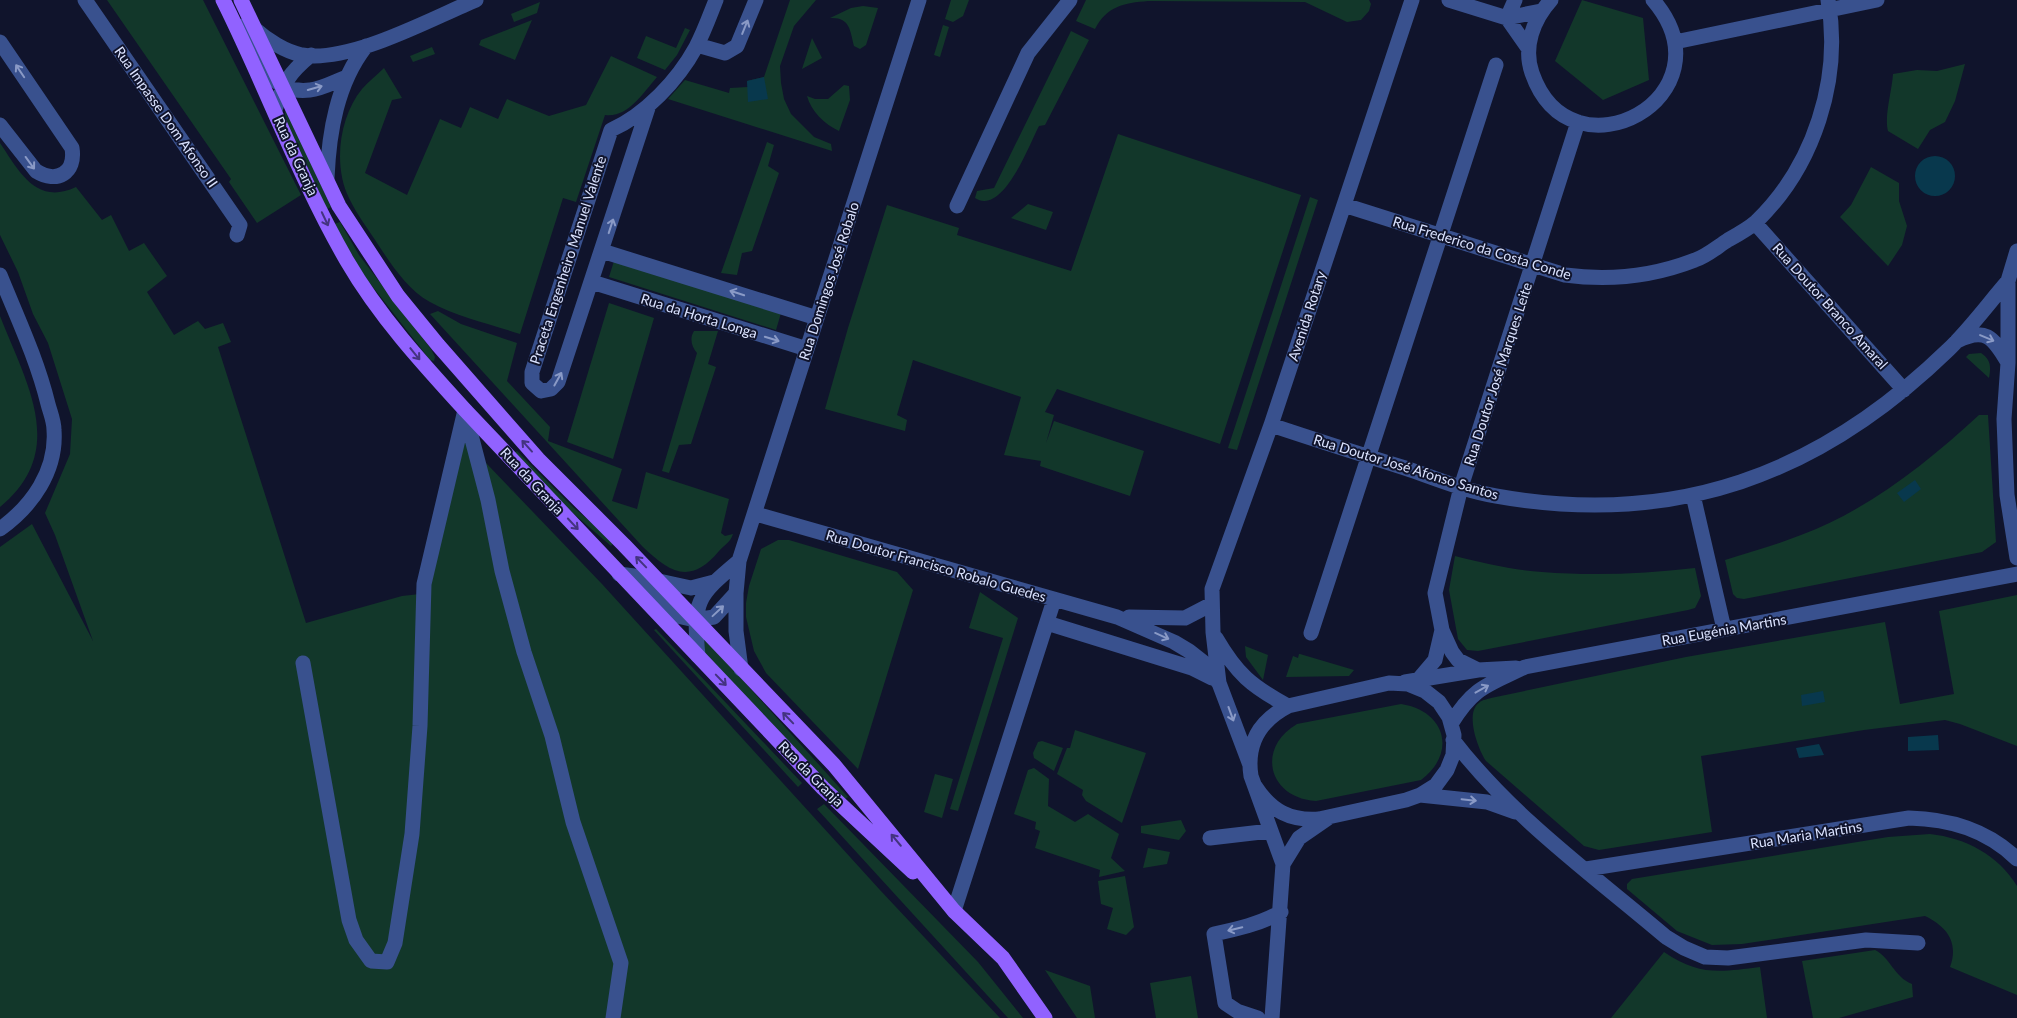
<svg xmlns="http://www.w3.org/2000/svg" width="2017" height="1018" viewBox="0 0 2017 1018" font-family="Lato,sans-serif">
	<rect width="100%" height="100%" fill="#10142c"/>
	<path fill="#12372a" d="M107,0H203L301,195L257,223L229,182L231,179Z
		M790,0H816L794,26L780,66L781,83L784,99L791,114L814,137L831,144L832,151L668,99L685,80L729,93L730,88L748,87L747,81L764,77Z
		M951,0H969L963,16L953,22L945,19Z
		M1086,0H1369L1371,4L1369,11L1361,20L1347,22L1305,2L1148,1C1124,3 1107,6 1095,29L1076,21Z
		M1582,0L1643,18L1649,80L1603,100L1555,61Z
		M540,2L537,13L514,22L511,14Z
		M863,6L878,8L866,45L860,49L854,46C850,30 850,17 830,18L851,8Z
		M532,20L515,60L479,45L481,40Z
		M943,25L949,27L940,57L934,55Z
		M685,28L690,30L677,55L665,70L637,58L646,36L676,48Z
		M1071,31L1089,40L1045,125L1039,126C1029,145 1003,216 975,198L977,191L994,188Z
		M812,38L822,58L802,69Z
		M432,47L435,54L413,62L410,56Z
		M611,56L657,77C643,93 628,118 605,115L576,202L563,198L520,334C490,324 457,317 430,302C408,290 393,267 379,246C369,230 357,215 349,198C333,166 339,117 362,89C368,82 377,75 384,68L402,98L392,100L365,173L407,195L440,119L461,128L470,107L498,119L507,99L549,116L586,105Z
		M1965,64L1955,101L1945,122L1930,130L1918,149L1888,131C1884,116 1892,91 1893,74L1917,70L1937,71Z
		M844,85L849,86L850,100L839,131C824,124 811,111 807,96L815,99H828Z
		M285,107L331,207L327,209L285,118Z
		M1118,134L1301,195L1220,444L1057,389L1045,412L1054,415L1046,443L1054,421L1144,451L1130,496L1040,466L1041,461L1004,455L1021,397L913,360L897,415L907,420L905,431L825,409L848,328L887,205L959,228L957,235L1071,271Z
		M767,142L774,145L768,166L779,173L752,251L742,253L737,275L721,273Z
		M0,143C19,171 36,206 76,187L102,220L111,215L129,251L144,243L167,276L147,292L174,335L198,321L205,329L223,323L231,342L218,347L306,623L402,596L429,593L464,440L602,584L880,890L1000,1018H0V547L32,524L93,641L55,535L45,513L70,454L72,419L48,343L33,314L18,272L0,235Z
		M1871,167L1899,183V201L1907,226L1902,245L1888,266L1840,217L1851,205Z
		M1310,197L1318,200L1237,450L1228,448Z
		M1028,204L1053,212L1046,230L1011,218Z
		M340,222L359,255L431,349L435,357L434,361L430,360L365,277L334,224Z
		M614,261L781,313L776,330L609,277Z
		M609,303L654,318L613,459L567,442Z
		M438,311L461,324L517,343L507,381L550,427L548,441L622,469L612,501L637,509L646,472L729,499L721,533L725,536L733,534C730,543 725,544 719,551C690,586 669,572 642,546L430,314Z
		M0,316C26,383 69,450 0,507Z
		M694,331H718L708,364L716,367L691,444L679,445L669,473L662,471L697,353C692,347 689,339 694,331Z
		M1981,353C1991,360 1991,366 1989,378L1966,357L1969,354Z
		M1979,415H1988L1996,542L1982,552L1744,599L1737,598L1733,594L1725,560C1750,552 1776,545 1801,535C1868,510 1927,463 1979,415Z
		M517,451L573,507L614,542L611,546L574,514L514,453Z
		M778,540H789L897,572L913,590L858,769L766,673L754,651L746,617V603L749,586L761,549Z
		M1455,556C1483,563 1512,570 1542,572C1592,576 1644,574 1695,568L1701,596L1695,608L1688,610L1478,651L1467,650L1458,639L1449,590Z
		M980,592L1018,618L958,811L950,809L1003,638L969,628Z
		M2017,595V746L1960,724L1945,720L1864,730L1701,756L1712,832L1599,850L1584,846L1486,761C1478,749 1464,712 1480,702C1482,700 1488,699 1491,698L1686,657L1885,622L1900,704L1954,694L1939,611Z
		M656,629L802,783L798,787L654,630Z
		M704,637L848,797L845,799L834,789L705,653Z
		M1245,646L1268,655L1263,680L1246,657Z
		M1299,654H1300L1354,670L1349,676L1286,677L1293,656L1298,658Z
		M1401,704C1446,711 1457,753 1421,780L1316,801C1268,798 1256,748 1297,724Z
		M1075,730L1146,753L1122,823L1086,801L1082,795L1083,790L1057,774L1067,748H1070Z
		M1042,741L1063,748L1054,771L1034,758L1033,753L1038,742Z
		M1034,768L1049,779L1048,806L1075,822L1088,814L1119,834L1111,858L1125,871L1099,877L1100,870L1035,848L1040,831L1035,829L1036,822L1014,814L1028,770Z
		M935,774L953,779L942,818L924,812Z
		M824,804L978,962L1023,1018H1008L817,809Z
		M1181,820L1186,831L1179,840L1141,833V826Z
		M1930,834C1966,838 1998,855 2017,886V995L1950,967C1959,942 1947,927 1925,916L1742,944L1712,945L1677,931L1627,889V884L1632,879L1888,837Z
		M1148,848L1170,852L1167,864L1143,868Z
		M1125,876L1134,927L1126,935L1107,929L1113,908L1101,904L1098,881Z
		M1875,950C1891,958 1894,977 1912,984L1913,997L1839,1018H1813L1802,961Z
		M1664,952C1699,976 1720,972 1760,967L1767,1018H1611Z
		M1045,970L1090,986L1095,1018H1077Z
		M1191,976L1198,1018H1156L1150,983Z"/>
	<path fill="#08384d" d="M764,77L768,99L748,102L747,81Z
		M1915 176a20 20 0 1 1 40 0a20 20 0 1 1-40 0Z
		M1915,480L1921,489L1904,502L1897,493Z
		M1823,691L1825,702L1802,706L1801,695Z
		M1938,735L1939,750L1908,751V737Z
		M1819,744L1824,755L1799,758L1796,748Z"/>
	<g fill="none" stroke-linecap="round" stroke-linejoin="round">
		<path stroke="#39518e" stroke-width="15" d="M85,0L240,225L237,235
			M1449,0L1507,18L1541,11
			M1515,0L1507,18L1528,48
			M1551,0C1533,20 1523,47 1532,73C1571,185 1735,96 1653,0
			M243,26C259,57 268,95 310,90C322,89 336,81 347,77
			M255,29C267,40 286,52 302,55C351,63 430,19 476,0
			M0,42L72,148C76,173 57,184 36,171L0,125
			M1675,42L1877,0
			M697,45L725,53L737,46L756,0
			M649,105L558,382L551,389L541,391L532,383V372L611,130C645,115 678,80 696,47C704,32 710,15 716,0
			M275,110C283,83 289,73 311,55
			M327,178C329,132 337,83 366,46
			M1344,205L1565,275C1609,281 1654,276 1695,260C1707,256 1717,247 1728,240C1737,235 1748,229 1756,222C1814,166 1842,79 1828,0
			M957,206L1028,53L1070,0
			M1755,223L1904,390
			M602,251L817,318
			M2017,251L2008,281V363L2004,419L2007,495L2017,558
			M0,275C17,317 37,359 48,404C50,412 54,421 54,430C57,471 32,506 0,529
			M592,282L807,349
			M1957,341C1985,327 1993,337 2007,361
			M466,416L488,500L502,571L524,652L552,736L573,822L621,963L613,1018
			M1271,425C1316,440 1360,454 1405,468C1435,478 1465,491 1496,496C1675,528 1819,475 1948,350C1970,329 1988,304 2008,281
			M1693,495L1724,629
			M756,514L1117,617L1174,642L1189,651L1203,662L1218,682
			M619,574L634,576L673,615L695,620L714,617L736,593L739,561L919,0
			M659,581L691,588L714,582
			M736,593V631L741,669
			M1129,617L1185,618L1212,604
			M1047,623L1192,668L1212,678
			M1311,633L1496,65
			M1216,638C1237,674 1251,686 1288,706
			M698,656C693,601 696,597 739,561
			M303,663L349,920L356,940L371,961L387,962L395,943L412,834L420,726L424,584L465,410
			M1478,670L1458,660L1452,652L1442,630L1435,593L1461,487L1578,122
			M1418,680L1435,660L1442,630
			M1405,682L1478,670L1516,668
			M1451,724C1473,687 1488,685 1525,667L2017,574
			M1453,740C1512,817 1593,875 1666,937L1684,948L1705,957L1728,958L1866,940L1918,943
			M1250,765L1219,683L1213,632L1212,589L1271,425L1412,0
			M1255,786C1271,811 1290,821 1319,819L1406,800L1420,795L1436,785L1447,770L1453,755L1454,735L1449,717L1439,702L1425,691L1408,684L1389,683L1288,706C1259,721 1246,744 1251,776L1283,864
			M1420,795L1487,802L1515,812
			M1210,838L1270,831
			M1586,869L1909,818C1951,819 1987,830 2017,859
			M954,911L1054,600
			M1258,1018L1237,1011L1225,1003L1214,934C1237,929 1260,924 1281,912
			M1272,1018L1283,864L1299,838L1328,818"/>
		<path stroke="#9162ff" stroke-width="15" d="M223,0C266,86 299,178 347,261C379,316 422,363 465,410L823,788L913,872
			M241,0L339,206L398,296L438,345L538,459L624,545L834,765L954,911L1003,958L1045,1018"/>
	</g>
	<defs><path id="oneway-shaft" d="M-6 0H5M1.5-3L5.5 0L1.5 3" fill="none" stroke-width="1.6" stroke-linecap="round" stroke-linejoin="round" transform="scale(1.25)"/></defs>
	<g stroke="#8a9ac6">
		<use href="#oneway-shaft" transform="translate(745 27) rotate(-68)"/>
		<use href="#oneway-shaft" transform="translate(20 71) rotate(-124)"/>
		<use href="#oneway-shaft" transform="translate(315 88) rotate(-16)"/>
		<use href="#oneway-shaft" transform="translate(30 163) rotate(54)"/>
		<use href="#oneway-shaft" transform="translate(611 226) rotate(-72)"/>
		<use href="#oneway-shaft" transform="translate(737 293) rotate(-162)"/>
		<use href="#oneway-shaft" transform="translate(1987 338) rotate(23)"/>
		<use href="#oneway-shaft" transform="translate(772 339) rotate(17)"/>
		<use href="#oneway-shaft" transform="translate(558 379) rotate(-61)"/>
		<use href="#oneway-shaft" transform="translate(718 611) rotate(-43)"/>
		<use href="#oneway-shaft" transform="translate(1162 636) rotate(24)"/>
		<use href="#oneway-shaft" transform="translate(1482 689) rotate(-29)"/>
		<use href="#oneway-shaft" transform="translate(1231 714) rotate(70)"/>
		<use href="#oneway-shaft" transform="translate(1469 800) rotate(6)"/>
		<use href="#oneway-shaft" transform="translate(1235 929) rotate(166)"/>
	</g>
	<g stroke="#443380">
		<use href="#oneway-shaft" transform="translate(325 219) rotate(65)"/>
		<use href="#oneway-shaft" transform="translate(415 354) rotate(51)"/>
		<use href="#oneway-shaft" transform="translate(527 446) rotate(-132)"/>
		<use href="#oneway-shaft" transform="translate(573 524) rotate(47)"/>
		<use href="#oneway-shaft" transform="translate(641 562) rotate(-134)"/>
		<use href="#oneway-shaft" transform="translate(721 680) rotate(46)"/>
		<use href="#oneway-shaft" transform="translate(788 718) rotate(-134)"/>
		<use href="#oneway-shaft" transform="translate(896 840) rotate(-130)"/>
	</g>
	<g text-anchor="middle" stroke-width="4" stroke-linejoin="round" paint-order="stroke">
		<g font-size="14" fill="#dbe3ff" stroke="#10142c">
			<text transform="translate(166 117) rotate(55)" y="5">Rua Impasse Dom Afonso II</text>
			<text transform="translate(296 156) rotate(65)" y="5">Rua da Granja</text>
			<text transform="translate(1482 248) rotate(17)" y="5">Rua Frederico da Costa Conde</text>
			<text transform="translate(568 260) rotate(-72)" y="5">Praceta Engenheiro Manuel Valente</text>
			<text transform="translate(829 281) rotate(-72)" y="5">Rua Domingos José Robalo</text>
			<text transform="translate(1830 306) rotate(48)" y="5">Rua Doutor Branco Amaral</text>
			<text transform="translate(699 316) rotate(17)" y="5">Rua da Horta Longa</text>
			<text transform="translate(1307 316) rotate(-72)" y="5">Avenida Rotary</text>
			<text transform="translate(1498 374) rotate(-72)" y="5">Rua Doutor José Marques Leite</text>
			<text transform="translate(1406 467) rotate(17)" y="5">Rua Doutor José Afonso Santos</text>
			<text transform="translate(532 481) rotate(47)" y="5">Rua da Granja</text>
			<text transform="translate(936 566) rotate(16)" y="5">Rua Doutor Francisco Robalo Guedes</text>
			<text transform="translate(1724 630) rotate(-10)" y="5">Rua Eugénia Martins</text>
			<text transform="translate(811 774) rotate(45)" y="5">Rua da Granja</text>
			<text transform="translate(1806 835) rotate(-9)" y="5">Rua Maria Martins</text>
		</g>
	</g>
</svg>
